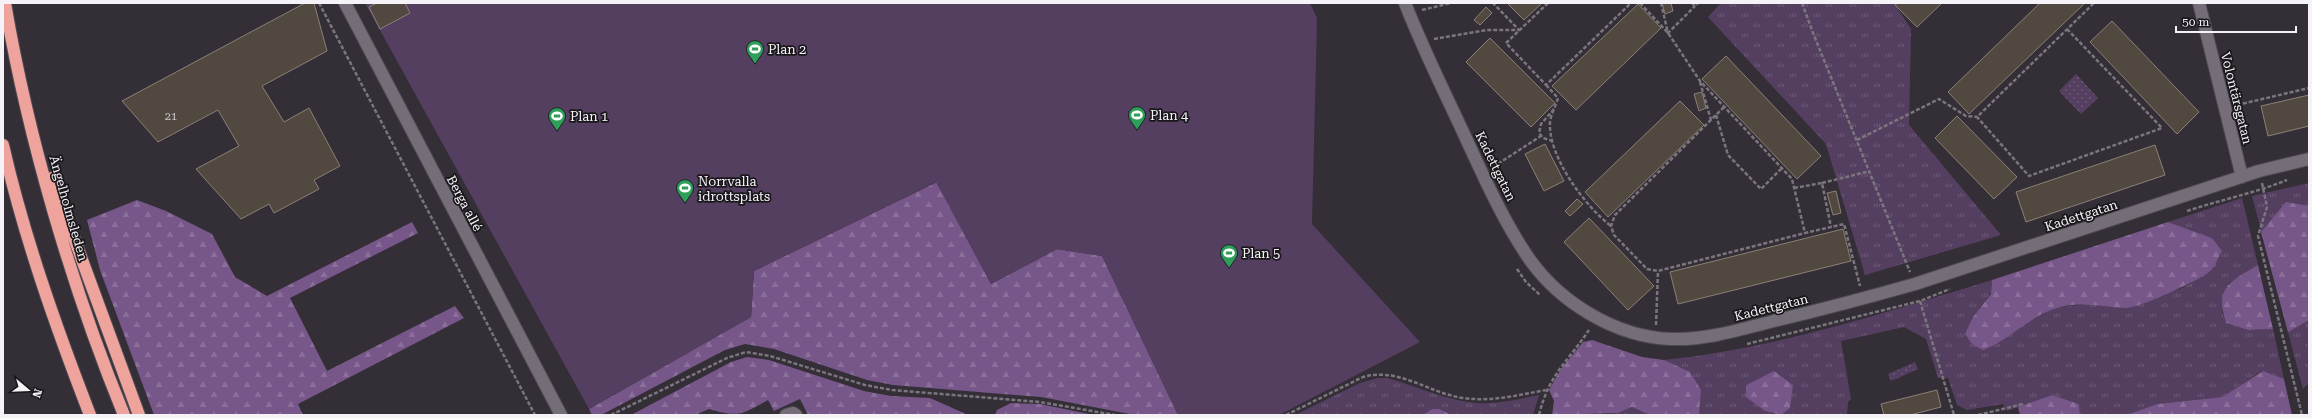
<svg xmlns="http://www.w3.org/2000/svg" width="2312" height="418" viewBox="0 0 2312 418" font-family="'Roboto Serif',serif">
	<defs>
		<pattern id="grass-tufts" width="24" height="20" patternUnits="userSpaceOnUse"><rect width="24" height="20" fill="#553f61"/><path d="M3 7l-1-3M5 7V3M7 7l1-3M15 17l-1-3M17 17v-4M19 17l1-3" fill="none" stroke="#6e5b78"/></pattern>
		<pattern id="forest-firs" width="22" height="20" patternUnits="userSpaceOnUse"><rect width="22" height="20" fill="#775689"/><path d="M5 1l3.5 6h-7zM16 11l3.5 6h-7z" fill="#8b6f9a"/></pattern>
		<pattern id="park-dots" width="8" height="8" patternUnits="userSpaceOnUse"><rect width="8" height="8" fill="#553f61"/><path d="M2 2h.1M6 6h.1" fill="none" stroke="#6e5b78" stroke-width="1.8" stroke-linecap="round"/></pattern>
	</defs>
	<rect width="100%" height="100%" fill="#342e37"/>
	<path fill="url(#grass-tufts)" d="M1721,3H1894L1911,29L1909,125L2001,235L1865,275L1826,144L1708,17Z
		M2309,183V382L2303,389L2252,196Z
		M2242,198L2258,265L2229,283L2222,312L2226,323L2248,330L2273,329L2284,379L2262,371L2222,397L2157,404L2126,415H2080L2079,404L2052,395L2007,411L2003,404L1967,410L1957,405L1948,378H1938L1926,339L1904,327L1841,341L1851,399L1848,402L1847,415H1781L1790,408L1774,371L1746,385L1765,411L1779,415H1699L1664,360C1777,348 1884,313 1992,280L1991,293L1973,317L2034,319L2054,308L2092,303L2128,308L2182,288L2210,271L2212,238L2168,222Z
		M1378,378H1387C1418,386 1448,402 1480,403C1500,404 1519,399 1539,395L1533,415H1452L1439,409H1432L1423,415L1297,414L1360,383Z
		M1632,407L1650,415H1599L1618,413Z"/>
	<path fill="url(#forest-firs)" d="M937,182L991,284L1057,249L1102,256L1178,415H1135L1041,397L893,385L867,380L774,349L745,344L725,350L601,415H592L589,409L751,317L754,271Z
		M137,200L166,211L212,234L235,277L267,296L412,222L418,233L290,298L327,371L455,306L464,318L298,404L303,415H154L100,270L87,220Z
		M2286,202L2309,206V320L2288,332L2261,232Z
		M2168,222L2212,238L2222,251C2218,257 2215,268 2209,272C2198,281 2139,308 2126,308C2102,307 2078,300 2054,309C2028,318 2009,340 1983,350L1972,344L1965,334L1973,317L1991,294L1992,280Z
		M2258,265L2273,329L2248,330L2226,323C2214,287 2231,281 2258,265Z
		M1592,340L1642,357L1664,360L1690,372L1701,390L1699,414L1650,415L1632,407L1618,413L1552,415L1554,401L1549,390L1561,369L1583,342Z
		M747,357L769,360L864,391L891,396L930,398L968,415H808L800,399L774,411L768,400C742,414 739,418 709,409L695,415H631L731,362Z
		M1774,371L1793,385L1790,408L1781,415L1765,411L1746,397V385Z
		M2263,371L2284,379L2292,415H2126L2157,404L2222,397Z
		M2052,395L2079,404L2080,415H2020L2018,407Z
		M1011,403L1040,404L1094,415H995L997,410Z
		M1432,409H1439L1452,415H1423Z"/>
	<path fill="url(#park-dots)" d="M2076,74L2098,98L2081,114L2059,91Z
		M1915,362L1918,369L1891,381L1888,374Z"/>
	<path fill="#553f61" d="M365,3H1310L1317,18L1312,224L1420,342L1279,415H1178L1102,256L1057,249L991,284L936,182L754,271L751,317L589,409Z"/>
	<path fill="#514840" stroke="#8a8077" d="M305,3H314L327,51L262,86L284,122L309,108L340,166L314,180L319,189L274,213L269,204L241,219L196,169L239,146L218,110L158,142L122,101Z
		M377,3H405L410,13L380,29L369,7Z
		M1507,3H1542L1524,20Z
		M1662,3H1671L1673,11L1665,14Z
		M1898,3H1942L1917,27L1895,5Z
		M2040,3H2085L1969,114L1948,92Z
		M1638,4L1661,28L1576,110L1552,86Z
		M1486,7L1492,13L1480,25L1474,20Z
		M2112,21L2199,112L2177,134L2090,42Z
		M1490,38L1555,103L1531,127L1466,62Z
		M1726,56L1821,156L1797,179L1702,79Z
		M1702,92L1706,108L1699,111L1694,94Z
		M2309,95V126L2268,136L2261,106Z
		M1680,101L1704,125L1608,217L1585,192Z
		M1957,116L2017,177L1994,199L1935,138Z
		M1545,144L1564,181L1544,191L1525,154Z
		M2155,145L2165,175L2026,222L2016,192Z
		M1836,191L1841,213L1833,215L1827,193Z
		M1577,199L1583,204L1570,216L1565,211Z
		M1589,218L1654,286L1628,310L1564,242Z
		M1843,229L1851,261L1678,304L1670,272Z
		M1937,390L1941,407L1910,415H1884L1881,404Z"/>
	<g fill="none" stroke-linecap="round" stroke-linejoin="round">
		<g stroke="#4f4b53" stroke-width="14">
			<path id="minor" d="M345,3L561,415
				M1405,3C1422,47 1443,89 1463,132C1483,175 1503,221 1530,260C1561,303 1616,337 1671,339C1708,340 1742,329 1778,320C1824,309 1869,297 1915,284L2259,171L2309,159
				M2199,3L2242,177
				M786,415L793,413L796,415"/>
		</g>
		<g stroke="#4f4b53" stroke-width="14">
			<path id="highway" d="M5,3C28,138 72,288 124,415
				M3,145C24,237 56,327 90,415
				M52,178L139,415"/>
		</g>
		<path stroke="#7b767e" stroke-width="2.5" stroke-dasharray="4 2" stroke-linecap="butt" d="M319,3L535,415
			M1548,3L1506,43L1546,85L1631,3
			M1640,3L1668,33L1700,81L1792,179L1805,233L1844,224L1860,286
			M1661,3L1668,33L1695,6
			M1692,3L1695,6L1698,3
			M1802,3L1813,33L1910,272
			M1422,10L1451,3
			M2067,29L2162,128L2029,176L1977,117L2094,3
			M1434,39L1487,30H1519L1493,3
			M1700,82L1711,120
			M1546,85L1558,98C1556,105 1551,114 1550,122C1548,157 1585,206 1611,226
			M2237,105L2309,88
			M1724,107L1615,215L1611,226L1614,235L1647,269L1658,271L1805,233
			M1716,115L1728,155L1761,189L1782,168
			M1857,140L1939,99L1966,116L1977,117
			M1553,141L1543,138L1539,133L1541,124L1554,109
			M1493,167L1541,136
			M1822,183L1870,171
			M2262,183L2267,207L2258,236L2302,415
			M1794,188L1822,183L1831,227
			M2187,211C2220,200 2255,193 2287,180
			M1517,269L1526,282L1540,295
			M1920,301L1954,415
			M1656,325L1658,271
			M1747,344L1920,301L1950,289
			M611,415L727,358L746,352L770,356L865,385L892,390L1040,402L1115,415
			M1286,415L1363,377C1400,367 1428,393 1463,398C1492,402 1518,395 1546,390
			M1539,415C1549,374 1567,363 1589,330
			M1978,415L2023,404"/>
		<use href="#minor" stroke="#756e79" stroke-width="12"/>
		<use href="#highway" stroke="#eea39d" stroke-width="12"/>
	</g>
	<defs>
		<g id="stadium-pin" transform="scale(0.9)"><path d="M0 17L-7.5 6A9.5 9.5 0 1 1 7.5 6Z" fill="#2e9e5b" stroke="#1a171b"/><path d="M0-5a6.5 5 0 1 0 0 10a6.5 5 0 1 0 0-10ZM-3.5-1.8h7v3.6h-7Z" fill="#fff"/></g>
	</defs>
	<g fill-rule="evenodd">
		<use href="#stadium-pin" x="755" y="49"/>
		<use href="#stadium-pin" x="1137" y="115"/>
		<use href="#stadium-pin" x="557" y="116"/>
		<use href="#stadium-pin" x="685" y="188"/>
		<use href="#stadium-pin" x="1229" y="253"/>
	</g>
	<g text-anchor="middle" stroke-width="3.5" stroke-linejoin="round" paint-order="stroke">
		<g font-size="11" fill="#ccc8ca">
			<text x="171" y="120">21</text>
		</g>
		<g font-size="13" fill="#f5f2f8" stroke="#1a171b" text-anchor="start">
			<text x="768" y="54">Plan 2</text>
			<text x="1150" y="120">Plan 4</text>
			<text x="570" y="121">Plan 1</text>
			<text x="698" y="186">Norrvalla<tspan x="698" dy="15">idrottsplats</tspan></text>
			<text x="1242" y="258">Plan 5</text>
		</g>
		<g font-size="13" fill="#f5f2f8" stroke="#1a171b">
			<text transform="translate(2237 98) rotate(76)" y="5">Volontärsgatan</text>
			<text transform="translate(1496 166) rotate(64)" y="5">Kadettgatan</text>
			<text transform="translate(465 203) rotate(62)" y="5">Berga allé</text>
			<text transform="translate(69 208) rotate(74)" y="5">Ängelholmsleden</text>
			<text transform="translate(2081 215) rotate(-18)" y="5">Kadettgatan</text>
			<text transform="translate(1771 307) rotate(-14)" y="5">Kadettgatan</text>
		</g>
	</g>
	<rect width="2312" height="418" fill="none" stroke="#f5f2f8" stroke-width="8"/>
	<g transform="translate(28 390) rotate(109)" stroke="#1a171b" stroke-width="3" paint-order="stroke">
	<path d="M0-3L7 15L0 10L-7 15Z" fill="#f5f2f8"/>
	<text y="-6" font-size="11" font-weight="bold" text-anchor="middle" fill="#f5f2f8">N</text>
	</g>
	<path d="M2176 26v6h120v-6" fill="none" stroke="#f5f2f8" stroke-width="2"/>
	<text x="2182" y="26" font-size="12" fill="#f5f2f8" stroke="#1a171b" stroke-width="3" paint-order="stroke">50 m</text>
</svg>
